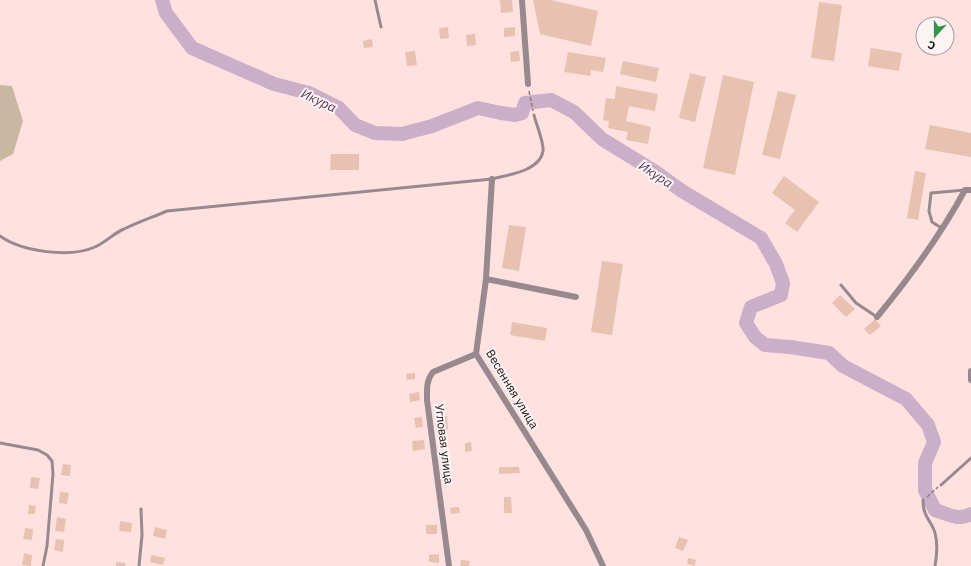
<svg xmlns="http://www.w3.org/2000/svg" width="971" height="566" viewBox="0 0 971 566" font-family="'IBM Plex Sans',sans-serif">
	<rect width="100%" height="100%" fill="#ffe1e0"/>
	<path fill="#c9b7a1" d="M0,85L12,86L23,121L13,154L0,161Z"/>
	<g fill="none" stroke-linecap="round" stroke-linejoin="round">
		<path stroke="#cbaec7" stroke-width="14" d="M162,0L166,13L192,48L274,84L309,93L339,108L355,125L375,133L402,134L432,126L478,108L501,113L515,115L522,113L525,103L551,100L574,112L602,139L654,171L682,191L761,238L776,264L783,283L781,295L751,307L746,323L755,337L765,345L790,347L829,353L843,366L906,399L928,425L934,442L925,463V490L935,510C947,514 959,521 971,514"/>
	</g>
	<path fill="#e7c2b0" d="M500,0H512L513,12L501,13Z
		M533,0H551L598,11L591,46L540,34Z
		M819,2L842,5L834,61L811,58Z
		M448,27L449,38L440,39L439,28Z
		M515,27V36L504,37V28Z
		M475,34L476,45L467,46L466,35Z
		M372,39L373,47L364,48L363,41Z
		M871,48L902,53L899,71L868,66Z
		M415,51L417,65L407,66L405,52Z
		M519,51L520,61L511,62L510,52Z
		M568,52L606,58L603,72L591,70L590,76L564,72Z
		M623,61L659,68L656,82L620,74Z
		M690,73L706,77L695,122L679,118Z
		M723,75L754,82L735,175L703,168Z
		M616,86L658,94L655,111L629,106L626,121L651,127L648,144L626,140L628,132L608,128L609,121L603,120L606,98L615,99Z
		M778,91L796,95L780,159L762,155Z
		M930,125L971,133V157L925,149Z
		M331,154H359V170H330Z
		M915,171L926,173L918,220L907,218Z
		M784,176L819,202L797,232L785,223L795,210L772,193Z
		M509,225L526,227L519,271L502,268Z
		M602,261L623,264L612,335L591,332Z
		M840,295L855,309L846,317L832,303Z
		M875,319L881,326L870,335L864,329Z
		M512,322L547,328L545,341L510,335Z
		M415,373V379L407,380L406,374Z
		M419,392L420,400L410,402L409,394Z
		M447,416L448,430L438,431L436,417Z
		M422,417L423,427L416,428L414,418Z
		M424,440L425,449L413,451L412,441Z
		M471,442L472,451L465,452V443Z
		M63,464L71,465L70,476L61,475Z
		M499,467H519L520,473L499,474Z
		M31,477L40,478L38,489L30,488Z
		M60,492L69,493L67,504L59,503Z
		M504,497H511L512,513H504Z
		M29,505L36,506L35,514H28Z
		M459,507L460,513L451,514L450,508Z
		M57,517L66,519L64,532L55,531Z
		M120,521L132,523L131,532L119,531Z
		M426,525H437V534H426Z
		M155,527L167,530L165,539L153,536Z
		M25,528L33,529L32,540L23,539Z
		M679,537L688,540L683,551L675,548Z
		M56,539L64,540L63,552L54,550Z
		M24,553L32,555L31,566L22,565Z
		M439,554V563L429,562V555Z
		M151,555L165,558L163,565L150,562Z
		M688,558L696,560L695,566L687,564Z
		M461,560L470,561L469,566H460Z
		M116,562L126,563L125,566H116Z"/>
	<g fill="none" stroke-linecap="round" stroke-linejoin="round">
		<path stroke="#917b7a" stroke-width="1.5" stroke-dasharray="4 2" stroke-linecap="butt" d="M529,91L533,111
			M927,497L938,487"/>
		<path stroke="#98898e" stroke-width="3" d="M375,0L381,27
			M943,226L940,227L932,222L929,211L931,193L965,190
			M0,236C22,252 70,258 95,247C106,242 114,233 124,229C138,222 153,217 167,211L492,179C508,175 540,171 543,151C544,142 536,124 534,115
			M841,285L856,303L877,317
			M0,443L38,450L47,455L52,461L53,474L47,546L43,566
			M941,485L971,458
			M923,500C923,518 932,521 935,533C938,544 937,555 935,566
			M139,566L142,535L141,509"/>
		<path stroke="#98898e" stroke-width="6" d="M522,0L528,84
			M492,179L486,279L476,354L586,530L603,566
			M486,279L576,297
			M877,317C910,277 940,236 965,190H971
			M971,371V380
			M449,566L427,400C427,389 426,381 433,372L476,354"/>
	</g>
	<g text-anchor="middle" stroke-width="4" stroke-linejoin="round" paint-order="stroke">
		<g font-size="12" fill="#201413" stroke="#fcf4f4">
			<text transform="translate(512 389) rotate(59)" y="4">Весенняя улица</text>
			<text transform="translate(444 444) rotate(83)" y="4">Угловая улица</text>
		</g>
		<g font-size="13" font-style="italic" fill="#5a3255" stroke="#fcf4f4">
			<text transform="translate(319 100) rotate(25)" y="5">Икура</text>
			<text transform="translate(656 174) rotate(33)" y="5">Икура</text>
		</g>
	</g>
	<g transform="translate(935 36) rotate(201)"><circle r="19" fill="#fcf4f4" stroke="#a49a9a"/>
	<path d="M0-3L7 15L0 10L-7 15Z" fill="#33954a"/>
	<text y="-6" font-size="11" font-weight="bold" text-anchor="middle" fill="#201413">С</text>
	</g>
</svg>
